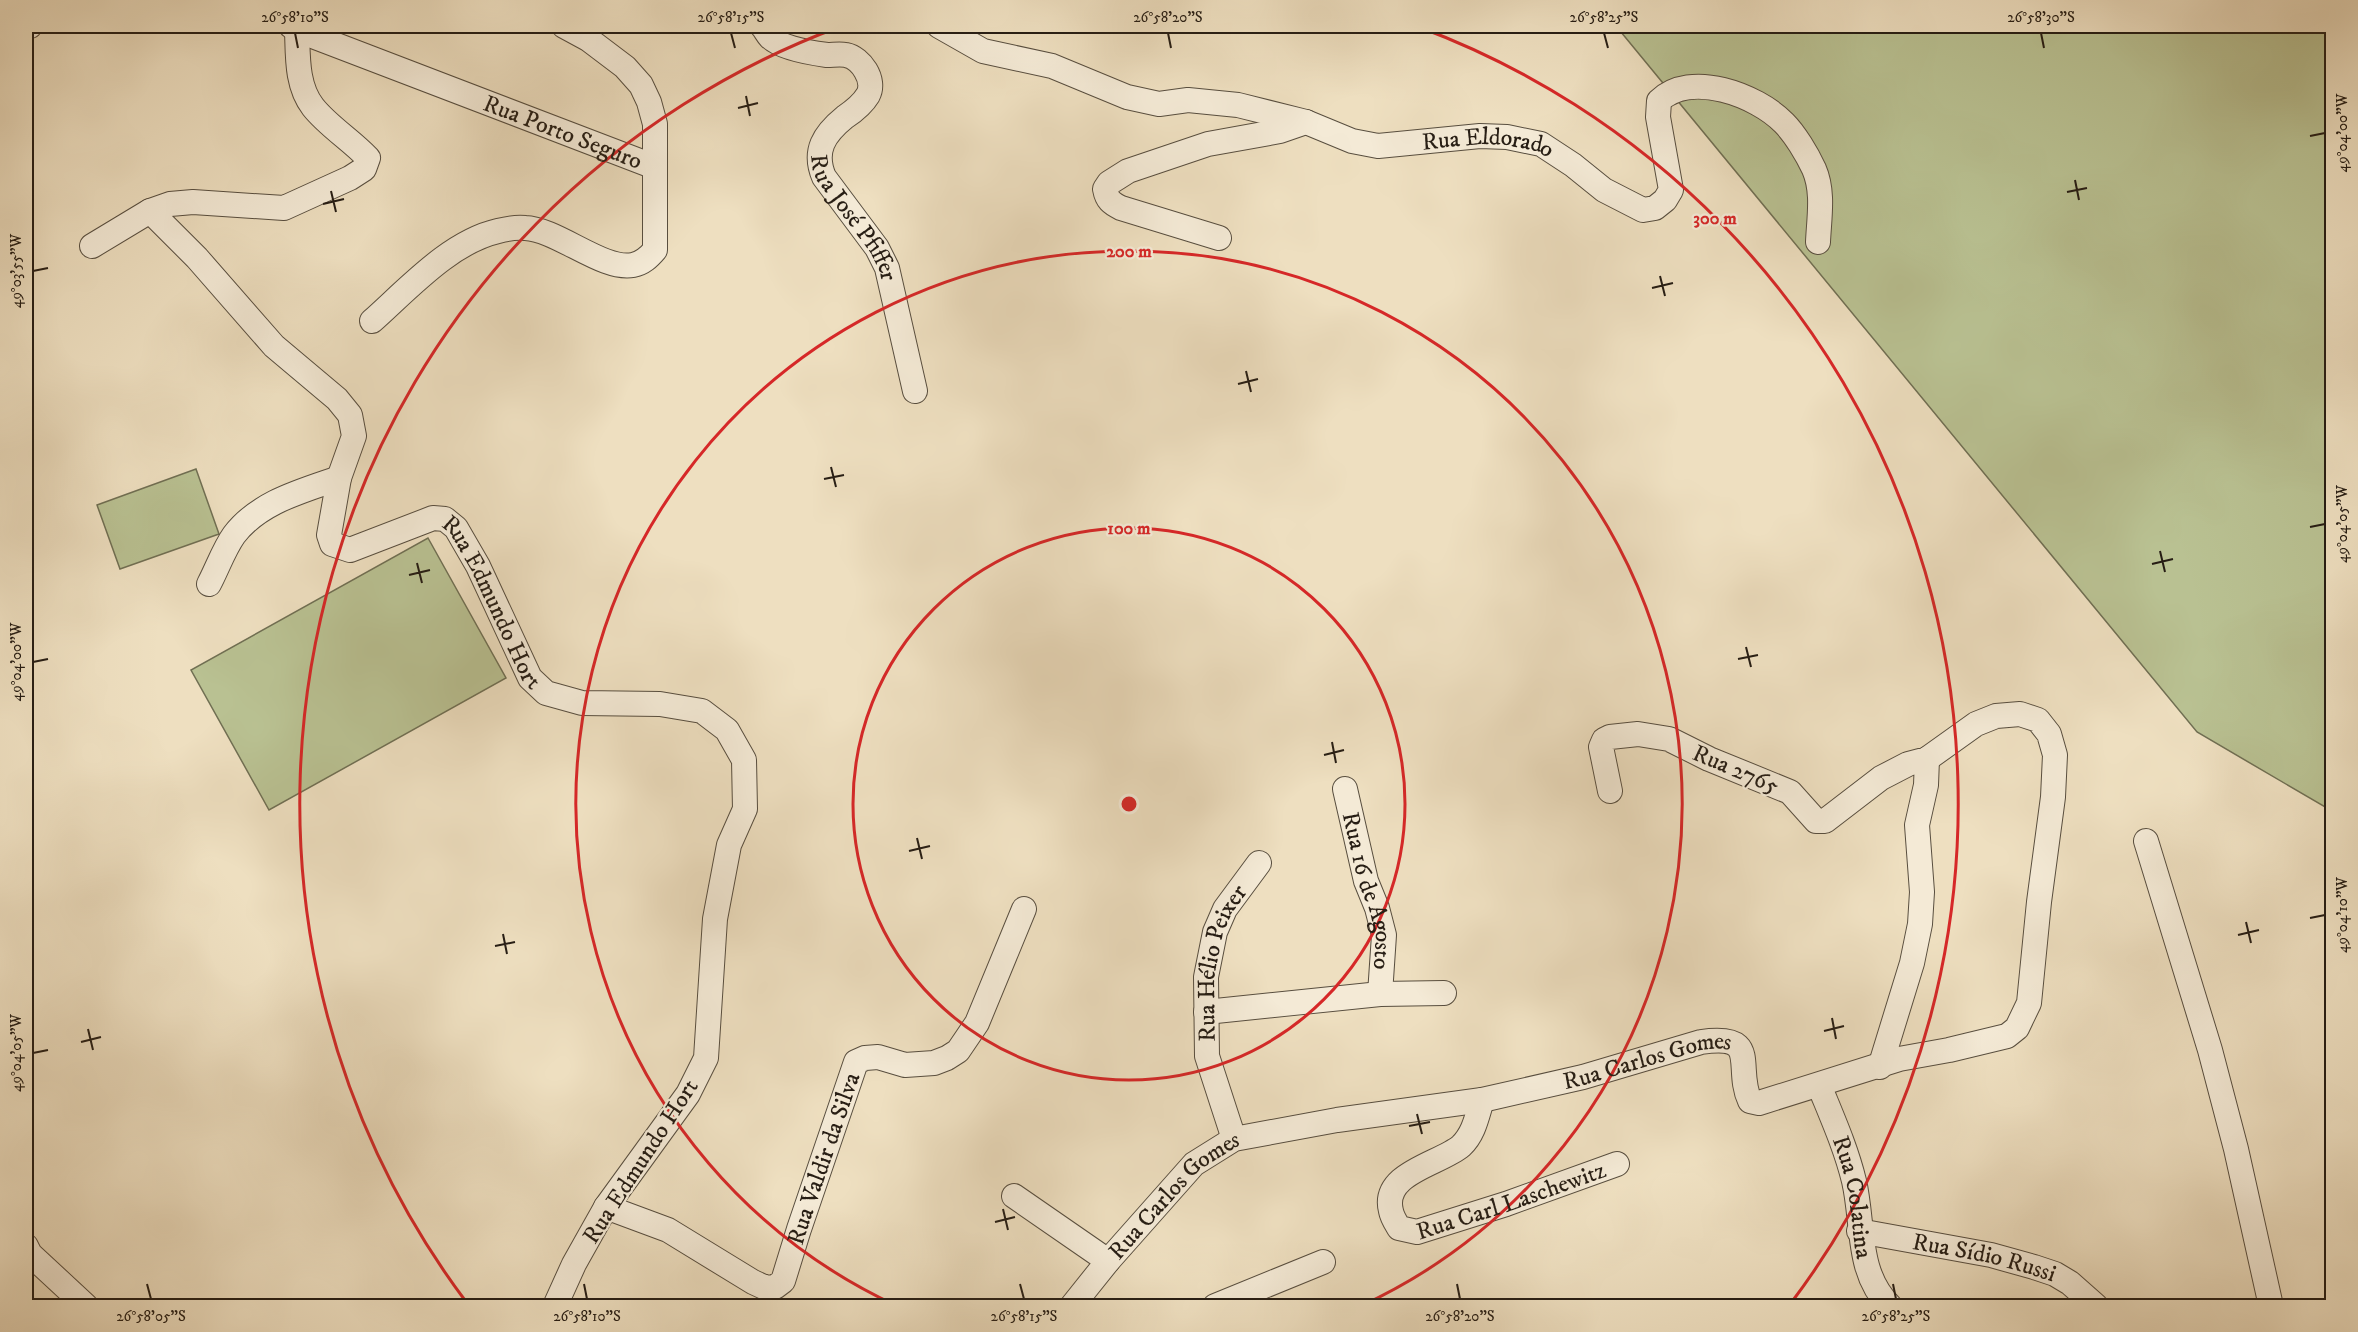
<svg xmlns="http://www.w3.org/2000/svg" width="2358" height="1332" viewBox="0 0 2358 1332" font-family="'IM FELL DW Pica',serif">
	<rect width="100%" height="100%" fill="#eedfc0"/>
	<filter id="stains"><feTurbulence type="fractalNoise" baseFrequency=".00333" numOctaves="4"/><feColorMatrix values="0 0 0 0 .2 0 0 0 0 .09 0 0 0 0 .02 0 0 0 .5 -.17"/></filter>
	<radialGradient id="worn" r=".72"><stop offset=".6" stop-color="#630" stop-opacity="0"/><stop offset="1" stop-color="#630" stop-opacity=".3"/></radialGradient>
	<path fill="#b9c192" stroke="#706f53" stroke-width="1.5" d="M1616,26H2332V811L2197,732Z
		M196,469L219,534L120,569L97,505Z
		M428,538L506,678L269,810L191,670Z"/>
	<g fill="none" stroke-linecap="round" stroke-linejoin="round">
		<g stroke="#584e3f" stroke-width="26">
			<g id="minor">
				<path d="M26,26H30"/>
				<path id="s1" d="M291,26L297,30L655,167"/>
				<path id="s2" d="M762,26C765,29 767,34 770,37C781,48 812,53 827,55C833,55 840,54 846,55C861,58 876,80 868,95C862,105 854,111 845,117C824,134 813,151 824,177L877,248L887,268L915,391"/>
				<path id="s3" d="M939,26L983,51L1052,66L1127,97L1159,104L1188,100L1238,105L1306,122L1352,141L1378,146L1480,136L1507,137L1541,144L1573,165L1604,190L1643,210L1655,208L1665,200L1671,190L1658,117L1659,101C1690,70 1757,95 1784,123C1795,134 1807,154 1814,169C1824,192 1819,218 1818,242"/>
				<path id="s4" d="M150,211L197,258L274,346L337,399L350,415L354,436L339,478L329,535L332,544L350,550L433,518L445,519L456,528L478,566L530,678L546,693L582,703L660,704L702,711L727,730L744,760L745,809L729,845L715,919L706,1058L688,1094L606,1207L574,1264L555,1306"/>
				<path d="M1219,238L1121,208C1111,203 1107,200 1105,189L1109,183L1128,171L1208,144L1280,131L1306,122"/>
				<path d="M92,246L150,211L170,204L193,202L284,208L350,178L364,169L368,158C351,140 328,126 313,107C296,85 298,55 297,30"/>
				<path d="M372,321C408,289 450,242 498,231C506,229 517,227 525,228C557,229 603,271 633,265C643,263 649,257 655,250V124L649,102L641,85L625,67L588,39L564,26"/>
				<path d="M209,584C217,569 224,549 234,535C259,502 302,491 339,478"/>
				<path id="s5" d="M1345,789L1366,881L1377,908L1384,935L1380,994"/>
				<path d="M2146,841L2210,1050L2236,1149L2271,1306"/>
				<path d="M1206,1012L1380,994L1444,993"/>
				<path d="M1880,1067L1912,963L1920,924L1922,892L1917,825L1926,785L1927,759"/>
				<path id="s6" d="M1819,1085C1832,1117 1846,1148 1854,1181C1864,1224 1856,1273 1890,1306"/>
				<path id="s7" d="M1482,1100C1477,1116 1474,1134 1461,1146C1440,1164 1381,1173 1391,1211C1392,1217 1396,1223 1399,1228L1417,1232L1506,1204L1617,1164"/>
				<path id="s8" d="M1234,1139L1207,1056L1206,977L1215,932L1225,909L1259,863"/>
				<path d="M1014,1196L1108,1261"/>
				<path id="s9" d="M606,1207L668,1230L753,1282L766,1288L775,1287L783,1281L799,1229L856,1062L865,1058L878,1057L905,1065L934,1063L947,1058L958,1051L977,1023L1024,909"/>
				<path id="s10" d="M1859,1231L1991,1255L2034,1267L2055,1274L2070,1283L2096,1306"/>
				<path d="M26,1246L30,1254L86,1306"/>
				<path id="s11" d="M1072,1306L1108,1261L1194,1164L1234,1139L1337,1120L1482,1100L1583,1077L1701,1042C1762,1033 1734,1067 1750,1101L1759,1103L1899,1059L1949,1050L2007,1036L2017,1028L2029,1003L2039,902L2053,797L2055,755L2049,734L2038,720L2020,714L1996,716L1976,724L1927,759L1908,764L1881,778L1825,821H1816L1790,792L1709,759L1669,739L1638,734L1610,737L1604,740L1601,747L1610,791"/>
				<path d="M1215,1306L1323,1262"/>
			</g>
		</g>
		<use href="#minor" stroke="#f4ead6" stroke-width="24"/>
	</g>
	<path fill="none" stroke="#261d14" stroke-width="2" d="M295,33L298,48M731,33L735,48M1168,33L1171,48M1604,33L1608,48M2041,33L2044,48M746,96L750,116M738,108L758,103M2310,136L2325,133M2075,180L2079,200M331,191L336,212M2067,192L2087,188M323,204L344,199M33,271L48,268M1660,276L1665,296M1652,288L1673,283M1246,371L1251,392M1238,384L1258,379M831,467L836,487M824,479L844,475M2310,527L2325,524M2160,551L2165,572M417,563L422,583M2152,564L2173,559M409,575L430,570M1746,647L1751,667M1738,659L1758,655M33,662L48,659M1332,742L1336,763M1324,755L1344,750M917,838L922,859M909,851L930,846M2310,918L2325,915M2246,922L2251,943M503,934L507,954M2238,935L2259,930M495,946L515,942M1832,1018L1836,1039M88,1029L93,1050M1824,1031L1844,1026M81,1042L101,1037M33,1053L48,1050M1417,1114L1422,1134M1409,1126L1430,1122M1003,1209L1008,1230M995,1222L1015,1217M147,1284L151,1299M584,1284L587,1299M1020,1284L1024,1299M1457,1284L1460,1299M1893,1284L1896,1299"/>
	<g fill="none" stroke="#d62828" stroke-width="3">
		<circle cx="1129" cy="804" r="276"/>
		<path d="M895 1305A553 553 0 1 1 1363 1305"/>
		<path d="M467 1303A829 829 0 0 1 839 27M1419 27A829 829 0 0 1 1791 1303"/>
	</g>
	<g text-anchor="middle" stroke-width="4.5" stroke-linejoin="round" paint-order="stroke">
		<g font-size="24" fill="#261d14" stroke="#f4ead6">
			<text dy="8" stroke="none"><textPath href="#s1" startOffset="292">Rua Porto Seguro</textPath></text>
			<text dy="8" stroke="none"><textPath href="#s3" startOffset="572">Rua Eldorado</textPath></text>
			<text dy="8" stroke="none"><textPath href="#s2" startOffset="296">Rua José Pfiffer</textPath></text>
			<text dy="8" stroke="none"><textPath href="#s4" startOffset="636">Rua Edmundo Hort</textPath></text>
			<text transform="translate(1736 769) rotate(23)" y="8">Rua 2765</text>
			<text dy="8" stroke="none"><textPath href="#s5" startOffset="105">Rua 16 de Agosto</textPath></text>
			<text dy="8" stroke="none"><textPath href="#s8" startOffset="183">Rua Hélio Peixer</textPath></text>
			<text dy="8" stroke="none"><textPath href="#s11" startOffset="656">Rua Carlos Gomes</textPath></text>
			<text dy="8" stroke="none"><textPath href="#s9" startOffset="328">Rua Valdir da Silva</textPath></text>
			<text transform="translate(640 1161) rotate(-57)" y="8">Rua Edmundo Hort</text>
			<text dy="8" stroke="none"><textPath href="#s7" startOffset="291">Rua Carl Laschewitz</textPath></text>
			<text dy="8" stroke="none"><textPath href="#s6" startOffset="118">Rua Colatina</textPath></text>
			<text dy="8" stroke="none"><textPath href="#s11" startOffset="152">Rua Carlos Gomes</textPath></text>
			<text dy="8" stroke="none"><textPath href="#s10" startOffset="128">Rua Sídio Russi</textPath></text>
		</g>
	</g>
	<circle cx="1129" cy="804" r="9" fill="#d62828" stroke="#f4ead6" stroke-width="3"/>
	<g font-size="18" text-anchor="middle" font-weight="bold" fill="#d62828" stroke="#f4ead6" stroke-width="4.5" stroke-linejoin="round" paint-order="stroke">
		<text x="1715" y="224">300 m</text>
		<text x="1129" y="257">200 m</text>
		<text x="1129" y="534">100 m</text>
	</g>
	<rect width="2358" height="1332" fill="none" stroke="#eedfc0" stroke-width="66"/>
	<rect x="33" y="33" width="2292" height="1266" fill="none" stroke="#261d14" stroke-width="2"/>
	<g font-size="15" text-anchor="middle" fill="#261d14">
		<text x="295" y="22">26°58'10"S</text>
		<text x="731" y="22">26°58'15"S</text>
		<text x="1168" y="22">26°58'20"S</text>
		<text x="1604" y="22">26°58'25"S</text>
		<text x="2041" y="22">26°58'30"S</text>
		<text transform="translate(2342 133) rotate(-90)" y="5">49°04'00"W</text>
		<text transform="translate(16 271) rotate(-90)" y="5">49°03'55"W</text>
		<text transform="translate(2342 524) rotate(-90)" y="5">49°04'05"W</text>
		<text transform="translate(16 662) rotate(-90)" y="5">49°04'00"W</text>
		<text transform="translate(2342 915) rotate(-90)" y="5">49°04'10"W</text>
		<text transform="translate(16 1053) rotate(-90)" y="5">49°04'05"W</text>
		<text x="151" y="1321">26°58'05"S</text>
		<text x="587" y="1321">26°58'10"S</text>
		<text x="1024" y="1321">26°58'15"S</text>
		<text x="1460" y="1321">26°58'20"S</text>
		<text x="1896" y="1321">26°58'25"S</text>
	</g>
	<rect width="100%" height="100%" filter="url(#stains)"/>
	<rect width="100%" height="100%" fill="url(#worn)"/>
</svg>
